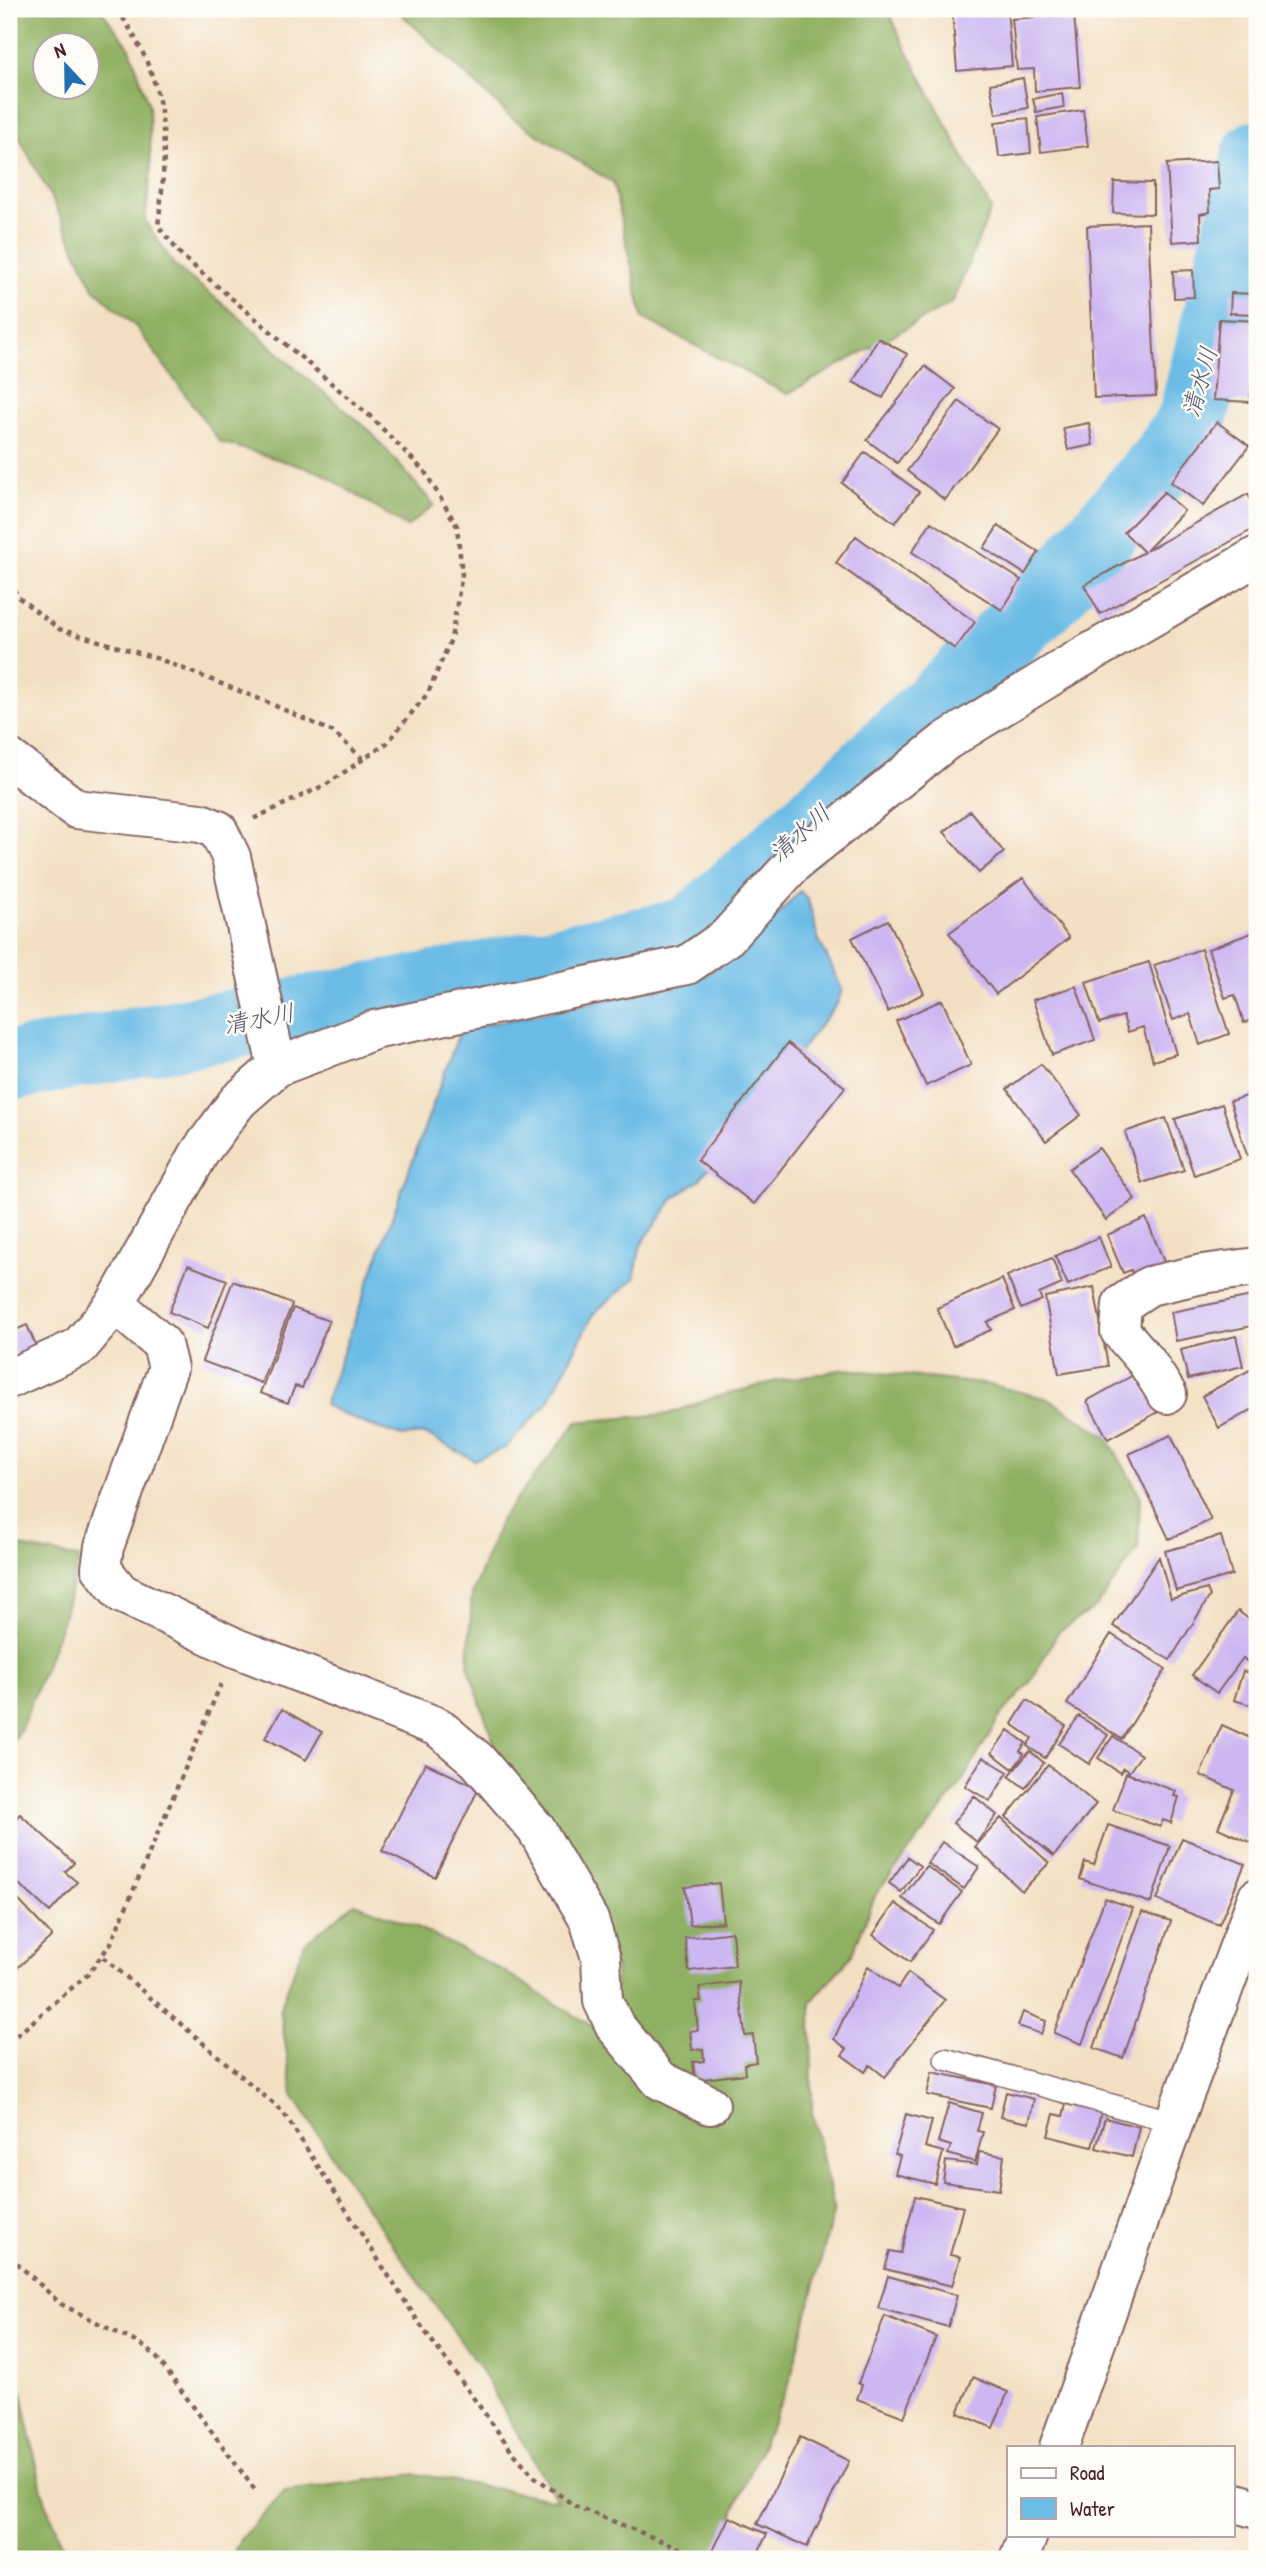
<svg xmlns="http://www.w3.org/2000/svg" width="1266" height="2568" viewBox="0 0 1266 2568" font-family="'Patrick Hand','Klee One',sans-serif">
	<rect width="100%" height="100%" fill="#fdfcf7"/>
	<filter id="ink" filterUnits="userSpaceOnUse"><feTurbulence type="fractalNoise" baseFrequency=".0143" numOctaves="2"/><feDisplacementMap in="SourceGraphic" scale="14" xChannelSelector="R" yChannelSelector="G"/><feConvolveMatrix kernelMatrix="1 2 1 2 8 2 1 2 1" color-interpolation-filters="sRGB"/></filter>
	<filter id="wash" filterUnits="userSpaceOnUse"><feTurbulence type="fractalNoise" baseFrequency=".00686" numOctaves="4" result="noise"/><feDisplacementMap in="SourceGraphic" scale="28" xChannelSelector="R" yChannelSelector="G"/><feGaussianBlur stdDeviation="1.57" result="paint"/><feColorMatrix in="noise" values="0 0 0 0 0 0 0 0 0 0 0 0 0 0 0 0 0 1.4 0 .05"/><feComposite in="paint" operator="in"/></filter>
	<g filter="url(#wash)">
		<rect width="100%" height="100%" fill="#f3e0c3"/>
		<path fill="#8fb062" stroke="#6c6846" stroke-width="2" fill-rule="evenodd" d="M9,9H100L130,48L149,105L151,170L145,221L175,266L238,316L298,371L369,430L434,505L407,527L320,472L220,442L136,327L94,289L54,203L9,118ZM46,46H88V88H46Z
			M396,9H888L901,39L991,209L953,302L787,394L643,318L613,183L512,118Z
			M845,1369L992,1385L1049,1399L1107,1437L1140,1495L1138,1548L1097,1606L1058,1632L1030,1683L1001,1715L959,1787L876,1894L852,1955L811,2002L812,2112L834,2209L790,2381L735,2508L721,2559H231L240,2539L285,2491L417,2474L557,2500L478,2366L344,2175L293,2095L280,2008L304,1944L355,1903L417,1927L504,1971L611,2038L616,1970L499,1758L468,1666L472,1593L501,1519L577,1422L668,1414L712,1398L777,1381Z
			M9,1542L26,1548L79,1558L61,1625L21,1729L9,1746Z
			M9,2372L21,2389L42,2491L67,2559H9Z"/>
		<path fill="#6bbce6" stroke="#5a6e88" stroke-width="2" d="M800,891L808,900L818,938L842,989L838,1002L700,1179L674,1198L641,1245L634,1279L594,1313L547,1404L505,1448L474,1460L425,1434L402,1436L363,1423L324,1405L460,1030L694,981L745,950Z"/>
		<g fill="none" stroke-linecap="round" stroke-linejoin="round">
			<path stroke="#6bbce6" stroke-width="70" d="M9,1066L456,982L690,932L835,801L1053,591L1163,463L1192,421L1257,155"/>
		</g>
		<g id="blocks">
			<path fill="#cdb7f2" d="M952,9H1007L1012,66L957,71Z
				M1074,14L1080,87L1035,91L1034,69L1017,70L1012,19Z
				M1023,78L1028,108L996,114L990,84Z
				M1062,93L1064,107L1036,112L1033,99Z
				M1083,110L1088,146L1041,152L1037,117Z
				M1028,118L1031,153L999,157L995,122Z
				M1217,161L1219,189L1209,190L1210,212L1200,214L1201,240L1172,242L1167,164Z
				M1114,182L1153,183V214L1113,213Z
				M1148,223L1156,396L1094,398L1087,226Z
				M1193,270L1194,297L1174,298L1173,271Z
				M1231,293L1256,294L1255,314L1230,313Z
				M1219,319L1256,321L1250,402L1213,400Z
				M878,338L907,354L883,398L853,382Z
				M925,366L955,389L897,463L867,440Z
				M959,401L998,429L945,500L907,471Z
				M1217,422L1249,446L1203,506L1171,482Z
				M1089,423L1093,445L1068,450L1063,428Z
				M865,452L919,492L895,523L842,483Z
				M1164,492L1184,511L1146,551L1248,494L1257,512V527L1100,614L1084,585L1144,552L1124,532Z
				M931,522L1021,580L1002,610L912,552Z
				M998,526L1039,552L1025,574L984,548Z
				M856,536L975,622L955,649L836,563Z
				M970,811L1004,852L979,873L944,832Z
				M1023,878L1069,938L996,994L949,933Z
				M888,920L924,993L888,1012L852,938Z
				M1257,931V1018L1244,1023L1235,995L1225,998L1208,949Z
				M1201,949L1229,1034L1200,1045L1190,1014L1173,1020L1154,965Z
				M1149,962L1176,1054L1153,1061L1143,1027L1128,1032L1123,1016L1099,1023L1086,982Z
				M1076,986L1095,1040L1052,1055L1033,1000Z
				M942,1000L971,1065L926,1086L896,1021Z
				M788,1043L845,1087L754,1204L697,1160Z
				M1041,1064L1081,1115L1046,1141L1007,1089Z
				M1257,1093V1152L1247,1155L1230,1101Z
				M1222,1104L1240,1159L1194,1175L1175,1119Z
				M1166,1118L1184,1170L1142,1183L1125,1132Z
				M1099,1148L1135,1199L1106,1220L1069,1169Z
				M1146,1218L1167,1269L1136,1282L1131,1270L1123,1273L1107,1235Z
				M1099,1237L1111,1267L1068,1285L1055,1256Z
				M1052,1258L1062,1284L1039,1294L1042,1300L1021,1309L1007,1276Z
				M188,1265L227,1280L208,1328L169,1312Z
				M1002,1279L1015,1310L987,1322L991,1330L953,1346L937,1308Z
				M233,1281L292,1304L261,1383L202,1361Z
				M1094,1287L1108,1366L1059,1374L1045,1297Z
				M1257,1295V1325L1176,1341L1171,1312Z
				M293,1308L329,1321L302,1388L295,1386L288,1403L260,1393Z
				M27,1325L36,1346L9,1357V1333Z
				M1236,1336L1243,1366L1188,1379L1181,1350Z
				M1257,1366V1407L1219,1428L1202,1396Z
				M1137,1373L1158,1412L1108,1439L1087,1401Z
				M1171,1435L1211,1520L1169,1539L1129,1454Z
				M1221,1536L1232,1575L1176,1591L1165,1551Z
				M1159,1557L1171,1599L1207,1589L1210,1596L1170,1660L1113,1626Z
				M1238,1611L1257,1625V1649L1248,1662L1243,1658L1217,1693L1192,1675Z
				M1111,1634L1166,1669L1122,1739L1067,1704Z
				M1243,1671L1257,1675V1707L1234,1700Z
				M1027,1700L1066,1726L1045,1758L1027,1746L1032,1738L1012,1724Z
				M282,1709L322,1732L306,1760L265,1738Z
				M1079,1716L1108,1735L1089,1764L1059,1744Z
				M1222,1725L1257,1741V1830L1252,1843L1218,1828L1234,1790L1200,1775Z
				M1008,1730L1026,1743L1020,1751L1024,1754L1013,1769L992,1753Z
				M1113,1736L1141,1755L1129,1772L1123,1768L1120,1773L1098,1758Z
				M1030,1751L1044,1763L1025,1788L1009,1776Z
				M983,1757L1008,1772L990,1801L965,1786Z
				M425,1763L479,1788L435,1877L382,1851Z
				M1048,1765L1096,1804L1054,1856L1006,1817Z
				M1126,1773L1176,1791L1174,1796L1179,1797L1171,1823L1163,1820L1160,1827L1113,1810Z
				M974,1796L997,1815L977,1842L953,1823Z
				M20,1814L74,1863L65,1872L77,1882L50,1912L9,1875V1826Z
				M1001,1818L1049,1863L1022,1891L975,1847Z
				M1108,1825L1170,1846L1151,1903L1080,1879L1085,1862L1094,1865Z
				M1182,1838L1245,1864L1219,1925L1157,1900Z
				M942,1842L979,1867L964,1889L927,1863Z
				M908,1857L920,1866L901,1892L889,1883Z
				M926,1866L962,1892L939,1924L902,1898Z
				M719,1883L723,1922L690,1925L685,1887Z
				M9,1890L52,1936L14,1971L9,1965Z
				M1105,1898L1133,1908L1082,2044L1054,2033Z
				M895,1903L933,1930L910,1962L873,1935Z
				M1142,1912L1171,1921L1123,2058L1094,2048Z
				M732,1932L735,1966L689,1971L685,1938Z
				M868,1966L898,1988L908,1973L945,2000L885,2077L870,2065L865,2072L842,2055L847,2049L834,2039Z
				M739,1982L745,2036L753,2035L756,2062L744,2064L745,2074L695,2080L693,2062L704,2061L703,2049L692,2050L690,2031L698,2030L695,2001H701L699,1987Z
				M1023,2012L1046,2021L1041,2034L1018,2026Z
				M932,2072L996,2085L991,2108L927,2095Z
				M1006,2092L1034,2099L1029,2123L1000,2117Z
				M949,2103L982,2113L977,2131L983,2132L975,2162L948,2154L951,2146L938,2142Z
				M1066,2104L1101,2113L1092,2147L1048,2136L1054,2114L1063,2116Z
				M906,2114L932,2121L925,2147L943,2152L935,2184L895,2174L900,2156L895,2154Z
				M1105,2118L1139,2127L1132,2157L1096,2148Z
				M979,2152L1004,2156L999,2190L943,2182L946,2161L977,2165Z
				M915,2196L963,2207L950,2255L960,2257L952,2286L885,2269L890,2251L901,2253Z
				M888,2276L957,2295L948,2327L878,2308Z
				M885,2316L936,2337L904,2417L857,2399L862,2385L858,2383Z
				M973,2377L1008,2392L993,2428L958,2413Z
				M800,2437L849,2461L807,2547L757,2524Z
				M729,2517L767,2534L755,2559H733L713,2551Z"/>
		</g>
	</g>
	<g filter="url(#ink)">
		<use href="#blocks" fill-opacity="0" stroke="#856360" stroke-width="2"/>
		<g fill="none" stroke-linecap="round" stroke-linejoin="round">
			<g stroke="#856360" stroke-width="24">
				<path id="service" d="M945,2059L1174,2122"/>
			</g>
			<g stroke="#856360" stroke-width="42">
				<path id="minor" d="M9,758L76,809L201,823L218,830L231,857L277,1067
					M115,1304L162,1344L168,1368L104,1547L101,1568L121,1593L236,1648L438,1727L477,1760L536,1829L589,1920L601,1958L603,2001L615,2026L660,2080L710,2105
					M9,1379L79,1347L115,1304L200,1152L238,1101L277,1067L374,1030L687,965L727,937L795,862L946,741L1064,668L1257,556
					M1167,1394L1146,1361L1120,1331L1122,1304L1149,1286L1202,1274L1257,1267
					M1233,2502L1257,2509"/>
			</g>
			<g stroke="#856360" stroke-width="42">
				<path id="tertiary" d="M1059,2447L1174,2122L1257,1898
					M1019,2559L1028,2535"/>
			</g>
			<path stroke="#856360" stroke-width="4.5" stroke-dasharray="5 5" stroke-linecap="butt" d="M117,9C169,84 169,138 158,226L182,256L371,417L425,472L457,526L462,574L451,639L428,693L387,743L327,784L253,819
				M9,580L18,597L59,629L159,659L267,702L333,732L363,759
				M103,1957L283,2112L419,2323L512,2451L535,2477L575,2506L707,2559
				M9,2042L88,1974L111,1943L221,1684
				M9,2256L61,2304L147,2348L158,2359L255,2490"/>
			<use href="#service" stroke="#fff" stroke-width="21"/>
			<use href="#minor" stroke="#fff" stroke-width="38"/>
			<use href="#tertiary" stroke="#fff" stroke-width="38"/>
		</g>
	</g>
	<g text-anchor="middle" stroke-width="5" stroke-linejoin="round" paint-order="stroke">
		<g font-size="24" font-style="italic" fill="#56566c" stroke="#fdfcf7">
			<text transform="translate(1200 382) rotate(-74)" y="8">清水川</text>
			<text transform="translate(800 833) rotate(-42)" y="8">清水川</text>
			<text transform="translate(259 1019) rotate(-11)" y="8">清水川</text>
		</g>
	</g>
	<rect width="1266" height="2568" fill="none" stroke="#fdfcf7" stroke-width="35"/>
	<rect x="1007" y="2446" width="228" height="91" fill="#fdfcf7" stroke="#b5a4a5" stroke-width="2"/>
	<rect x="1021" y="2468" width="35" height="10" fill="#ffffff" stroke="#b5a4a5" stroke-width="2"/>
	<text x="1070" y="2480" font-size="21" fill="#4a1f2b">Road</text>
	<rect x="1021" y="2498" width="35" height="21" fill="#6bbce6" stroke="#b5a4a5" stroke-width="2"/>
	<text x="1070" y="2516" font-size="21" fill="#4a1f2b">Water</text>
	<g transform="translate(66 66) rotate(338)"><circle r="33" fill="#fdfcf7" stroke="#b5a4a5" stroke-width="2"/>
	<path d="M0-5L12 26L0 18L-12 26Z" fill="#1f6fb2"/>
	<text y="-10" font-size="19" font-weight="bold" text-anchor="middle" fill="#4a1f2b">N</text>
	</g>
</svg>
